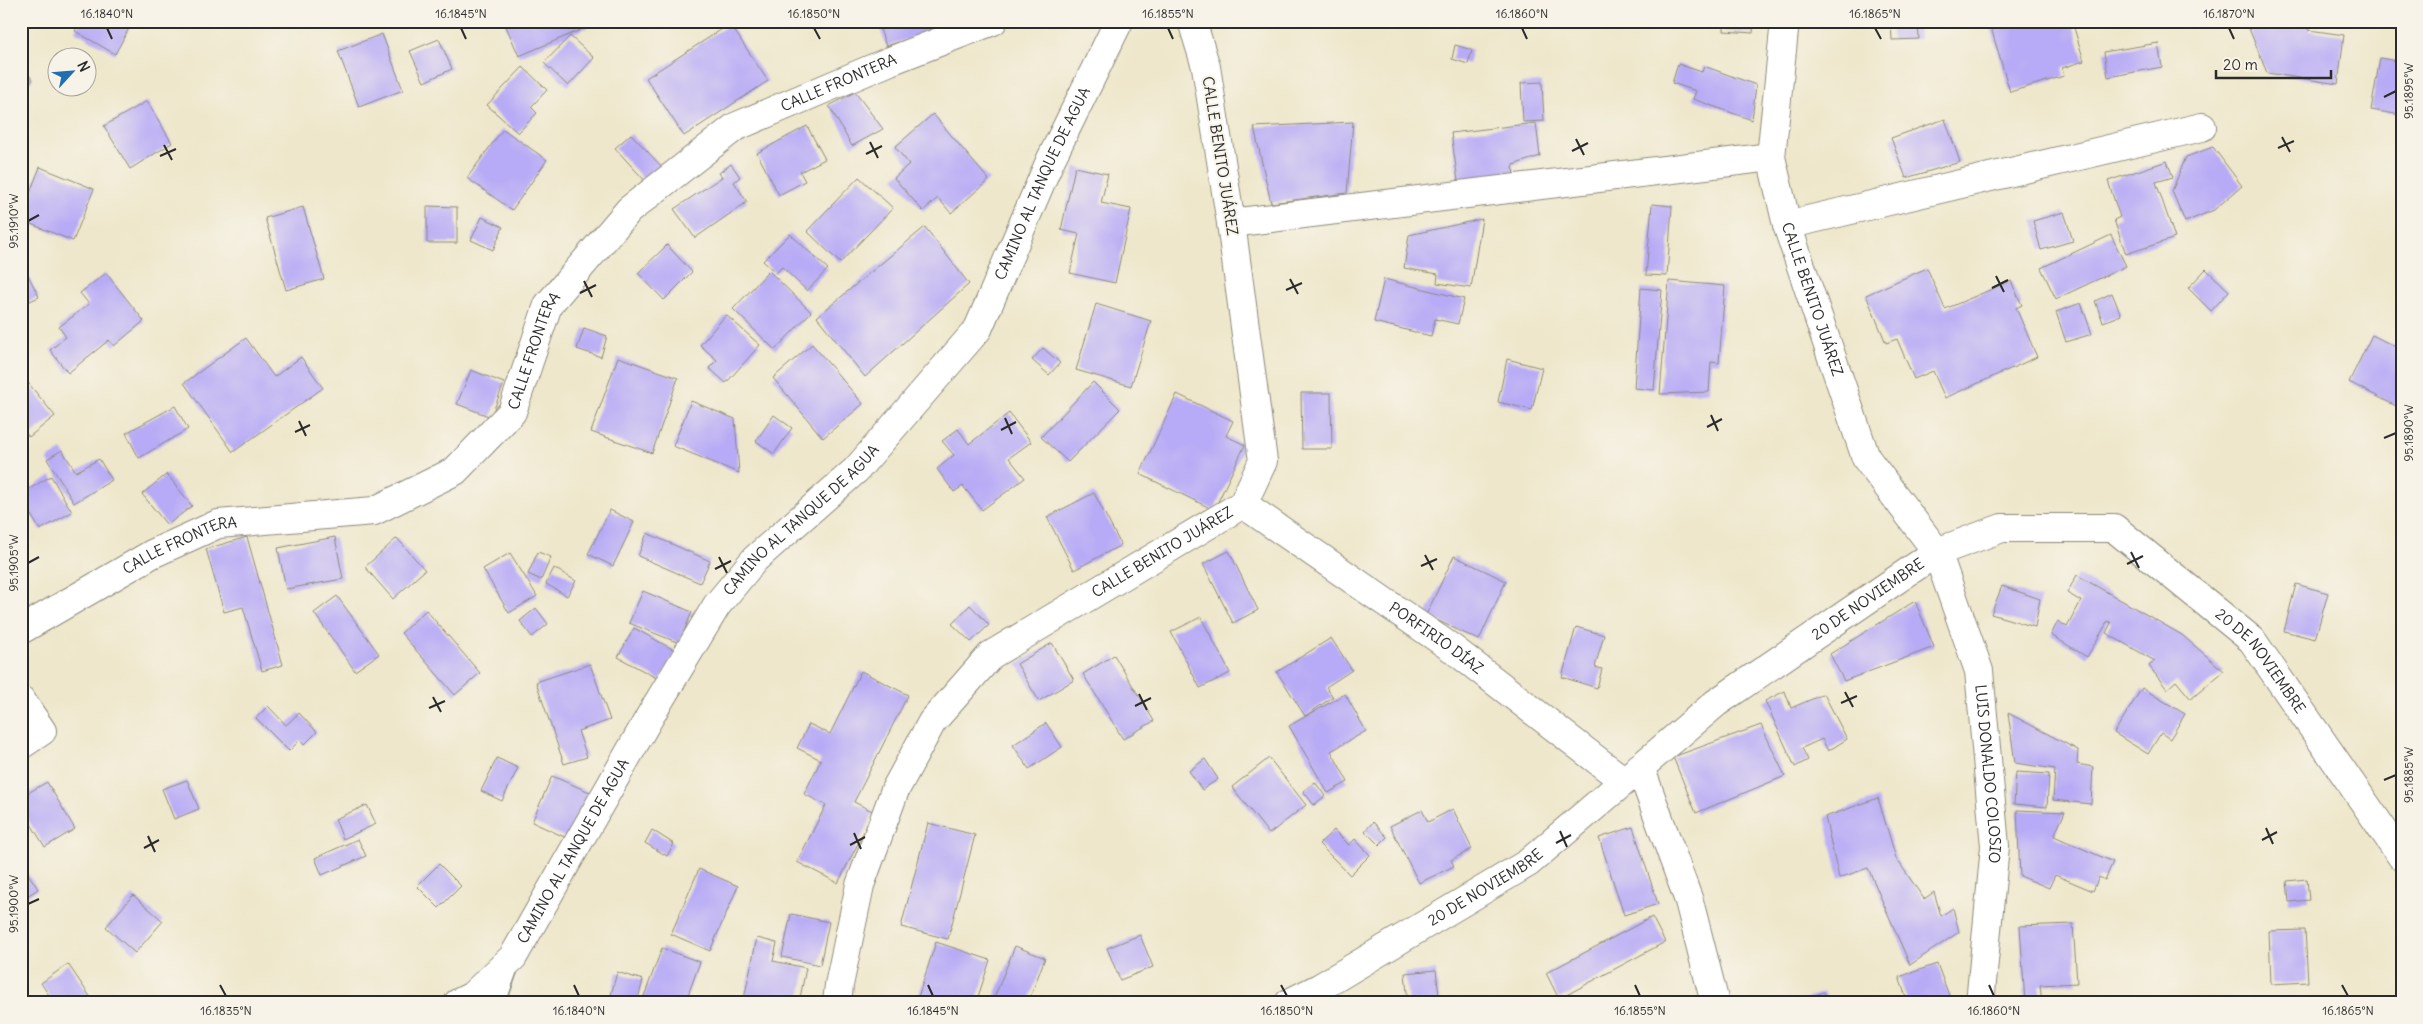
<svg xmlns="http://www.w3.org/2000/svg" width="2423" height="1024" viewBox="0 0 2423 1024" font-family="Delius,sans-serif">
	<rect width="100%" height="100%" fill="#f7f3e8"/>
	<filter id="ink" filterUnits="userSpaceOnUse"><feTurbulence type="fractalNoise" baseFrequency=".02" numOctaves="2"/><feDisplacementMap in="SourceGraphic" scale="10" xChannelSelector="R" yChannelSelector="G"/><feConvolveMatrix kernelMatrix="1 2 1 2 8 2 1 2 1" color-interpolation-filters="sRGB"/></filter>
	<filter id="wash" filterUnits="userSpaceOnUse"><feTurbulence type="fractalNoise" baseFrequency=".0096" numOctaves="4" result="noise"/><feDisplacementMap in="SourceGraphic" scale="20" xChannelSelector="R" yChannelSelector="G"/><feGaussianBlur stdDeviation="1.12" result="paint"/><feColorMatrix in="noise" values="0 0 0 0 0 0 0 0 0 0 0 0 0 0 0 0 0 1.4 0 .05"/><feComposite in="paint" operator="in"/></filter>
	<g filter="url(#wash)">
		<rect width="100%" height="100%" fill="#eee7cb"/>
		<g id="blocks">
			<path fill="#b7aaf6" d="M80,21H133L115,54L75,31Z
				M512,21H602L519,56L505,24Z
				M877,21H928L931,32L886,46Z
				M1724,21H1754L1753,33L1724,31Z
				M1891,21H1918L1919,39L1892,40Z
				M1989,21H2072L2084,61L2062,68L2064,76L2010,92Z
				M2246,21H2311L2309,30L2344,35L2338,84L2267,73Z
				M730,24L768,81L684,136L646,78Z
				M382,34L403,90L359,107L338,51Z
				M570,36L594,58L568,86L544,63Z
				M439,39L452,69L424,82L410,51Z
				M2158,43L2162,67L2108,77L2104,52Z
				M1455,45L1472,50L1468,64L1452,59Z
				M2380,58L2402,62V115L2371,110Z
				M1678,64L1702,72L1704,66L1756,85L1752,120L1693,99L1696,91L1672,83Z
				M21,65L33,80L21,90Z
				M523,67L547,90L531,107L537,113L518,133L487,105Z
				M1542,82L1544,121L1523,122L1521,83Z
				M855,92L883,129L852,146L829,106Z
				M147,101L172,143L130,169L104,126Z
				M933,114L989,180L951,213L938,198L923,211L894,178L909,164L895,147Z
				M1945,119L1960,162L1906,178L1891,138Z
				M1353,122L1347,193L1271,203L1254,127Z
				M1536,123L1540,156L1513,165L1514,177L1458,181L1451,133Z
				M807,126L825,159L800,172L805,181L779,195L757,153Z
				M503,129L547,160L512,210L467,178Z
				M631,134L663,168L647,183L615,148Z
				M2213,147L2242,186L2214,210L2185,222L2172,191L2186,157Z
				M2167,161L2173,177L2156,182L2175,238L2126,254L2114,220L2120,217L2108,181Z
				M731,164L740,177L734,182L747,202L695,238L674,209L722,177L719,173Z
				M40,167L94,189L73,241L21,220V215Z
				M1075,167L1108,174L1101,203L1131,209L1115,283L1070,273L1079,234L1061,230Z
				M859,177L893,208L840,263L807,231Z
				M1652,204L1672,206L1667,276L1646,275Z
				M427,206L457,207V243H427Z
				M303,207L324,279L286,290L265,218Z
				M2064,212L2073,241L2041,250L2033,221Z
				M482,217L503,227L493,250L471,240Z
				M1482,219L1471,288L1437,283L1438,274L1404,268L1409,235Z
				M925,227L969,284L865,377L817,317Z
				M790,234L828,269L807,291L782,267L776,273L763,261Z
				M2111,235L2126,266L2056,299L2041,268Z
				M667,245L692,272L664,300L638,273Z
				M21,261L39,297L21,305Z
				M1927,268L1945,309L2011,281L2022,305L2016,308L2037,357L1945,398L1933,371L1914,379L1897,339L1886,343L1866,295Z
				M2206,269L2229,291L2211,311L2188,288Z
				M769,271L811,312L775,350L733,309Z
				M106,273L144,321L114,346L109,340L68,373L50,350L66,337L59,327L89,304L80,293Z
				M1384,279L1464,299L1458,324L1435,319L1431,336L1374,322Z
				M1669,281L1725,286L1719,363L1711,362L1709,392L1660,394Z
				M1641,288L1662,290L1654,390L1634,388Z
				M2112,293L2121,315L2103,322L2095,301Z
				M2081,303L2092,334L2066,342L2056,312Z
				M1096,304L1151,321L1131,386L1076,370Z
				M726,315L760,345L726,383L709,368L717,360L700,345Z
				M584,328L607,336L601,357L577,349Z
				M2372,335L2402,350V409L2349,382Z
				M246,338L274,377L301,357L323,388L233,452L184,383Z
				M812,344L863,404L823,438L773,378Z
				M1043,348L1060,363L1049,375L1032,360Z
				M618,357L678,378L652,453L591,432Z
				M1507,359L1542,368L1532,410L1498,402Z
				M471,370L504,383L491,417L457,404Z
				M21,374L55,416L29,437L21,427Z
				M1093,382L1120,409L1068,462L1041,437Z
				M1301,393H1331L1332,449H1302Z
				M1177,394L1233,421L1226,436L1245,445L1214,510L1140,474Z
				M691,401L735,419L739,473L673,446Z
				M175,406L188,429L139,458L126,433Z
				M1009,413L1031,442L1009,458L1025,478L982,510L963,486L954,492L937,469L954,455L942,441L958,429L969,444Z
				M774,415L792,428L774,454L756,441Z
				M62,450L76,472L99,459L112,480L74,503L47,459Z
				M167,474L192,506L167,525L142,494Z
				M51,476L72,512L40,530L21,498V494Z
				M1094,493L1121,545L1074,570L1047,517Z
				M610,510L634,522L613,566L588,554Z
				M647,533L710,561L700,583L638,556Z
				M247,537L283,665L262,671L243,607L224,612L206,549Z
				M335,537L343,579L286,589L278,548Z
				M397,538L425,570L393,599L365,567Z
				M1229,551L1258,610L1233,623L1203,564Z
				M538,552L551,557L541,580L528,574Z
				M510,553L537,596L509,613L483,569Z
				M1454,556L1506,581L1479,640L1426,615Z
				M554,568L576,581L567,596L546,584Z
				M2077,575L2182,635L2224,671L2191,699L2176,681L2167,689L2149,666L2155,661L2106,633L2111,623L2108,621L2087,657L2051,635L2058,621L2067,627L2081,601L2067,593Z
				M2296,584L2328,593L2315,639L2284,631Z
				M2002,586L2040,599L2035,627L1991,614Z
				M643,591L692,612L679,643L629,623Z
				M337,596L379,654L355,671L314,613Z
				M1915,601L1934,647L1844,681L1830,654Z
				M970,605L989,625L971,642L952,624Z
				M536,608L548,624L532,637L520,621Z
				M426,610L480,673L455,695L401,633Z
				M1201,617L1230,673L1200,688L1171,632Z
				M1576,627L1604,635L1595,667L1602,669L1597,688L1562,677Z
				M634,628L676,651L660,680L618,657Z
				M1331,638L1352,670L1326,687L1333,697L1305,716L1277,672Z
				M1052,643L1074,680L1039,701L1017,664Z
				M1114,655L1154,721L1123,739L1083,674Z
				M590,664L610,720L578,731L587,757L564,764L536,682Z
				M861,671L908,695L854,802L874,812L838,883L797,862L826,805L804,794L821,760L797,748L809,724L830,734Z
				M2142,688L2185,714L2170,739L2161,733L2148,754L2114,733Z
				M1785,691L1791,708L1824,694L1847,739L1828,751L1822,739L1802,748L1808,760L1795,767L1765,701Z
				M1345,694L1366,731L1331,751L1348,782L1328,793L1289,726Z
				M268,706L286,725L299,713L317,732L304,745L300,740L289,751L256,718Z
				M2008,713L2078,750L2077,764L2093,767L2091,804L2053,800L2055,769L2015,763Z
				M1046,723L1062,747L1029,769L1013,745Z
				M1761,725L1785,776L1696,813L1673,757Z
				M497,758L518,768L502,801L481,791Z
				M1269,758L1306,805L1269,834L1232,787Z
				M1205,759L1218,779L1202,790L1189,771Z
				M2016,772L2049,774L2047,807L2014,804Z
				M552,776L592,793L571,840L532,822Z
				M187,780L199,809L174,819L162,789Z
				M47,782L75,829L45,847L21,808V797Z
				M1315,782L1325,796L1314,805L1303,791Z
				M1878,798L1896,858L1924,899L1934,892L1941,916L1953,908L1959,932L1910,965L1868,868L1839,878L1825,817Z
				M367,805L376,824L343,839L335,819Z
				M1453,809L1472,849L1451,860L1454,866L1419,883L1390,826L1422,810L1428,822Z
				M2017,810L2065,812L2054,836L2113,862L2105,880L2099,877L2093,891L2055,875L2049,888L2020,876Z
				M1373,822L1387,837L1379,845L1365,831Z
				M928,823L975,835L948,939L901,927Z
				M1633,827L1658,904L1624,915L1599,838Z
				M652,830L674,844L667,856L645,843Z
				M1334,830L1349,845L1355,839L1370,855L1350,875L1319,844Z
				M358,839L366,856L322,875L315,858Z
				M439,864L461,886L439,908L417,886Z
				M699,869L738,886L710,951L671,934Z
				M27,872L38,889L21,900V875Z
				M2307,879L2309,900L2289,902L2287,881Z
				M133,895L163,921L135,953L106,927Z
				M791,914L829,922L820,965L782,957Z
				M1652,917L1665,942L1559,999L1546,973Z
				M2073,924L2077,983L2040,985L2042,1003H2025L2020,926Z
				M2305,930L2308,982L2271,984L2269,931Z
				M1140,935L1153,967L1120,980L1107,948Z
				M757,938L777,943L773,961L806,968L799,1003H743Z
				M936,942L990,960L976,1003H916Z
				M1015,946L1045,958L1028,1003H992Z
				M662,948L700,962L685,1003H654L643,999Z
				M68,964L93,1001L91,1003H54L41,983Z
				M1937,964L1952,1003H1908L1899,977Z
				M1436,970L1440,1003H1408L1405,973Z
				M617,972L643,980L637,1003H609Z
				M1824,992L1829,1003H1796V1002Z"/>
		</g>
	</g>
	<g filter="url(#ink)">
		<use href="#blocks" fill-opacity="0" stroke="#8c897b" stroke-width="1"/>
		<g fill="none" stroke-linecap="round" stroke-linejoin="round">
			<g stroke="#8c897b" stroke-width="19">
				<path id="service" d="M497,1003L510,967"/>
			</g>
			<g stroke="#8c897b" stroke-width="30">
				<g id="minor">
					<path id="s1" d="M1785,21L1771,157L1787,225L1866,458L1937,552L1979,671L1995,846L1980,1003"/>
					<path d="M1231,223L1771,157"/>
					<path d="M1787,225L2202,127"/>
					<path id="s2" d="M1243,504L1453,649L1624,781"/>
					<path id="s3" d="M21,630L152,554L218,524L374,511L455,471L512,412L548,305L629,210L735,127L890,61L993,21"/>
					<path d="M21,700L42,731L21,745"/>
					<path d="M1640,767L1689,901L1715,1003"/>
					<path id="s4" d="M458,1003L472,996L513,957L653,711L717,605L755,559L856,470L978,329L1050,161L1119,21"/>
					<path id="s5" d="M837,1003L839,985L860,885L895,790L932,722L991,655L1243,504L1263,461L1231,223L1206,67L1192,21"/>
					<path id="s6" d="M1289,1003L1319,988L1528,863L1716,703L1937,552L2002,528H2114L2252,640L2402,857"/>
				</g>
			</g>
			<use href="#service" stroke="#fff" stroke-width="16"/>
			<use href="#minor" stroke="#fff" stroke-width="28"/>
		</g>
	</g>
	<path fill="none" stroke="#2b2b2b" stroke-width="2" d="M107,28L112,39M461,28L466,39M814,28L820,39M1168,28L1173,39M1522,28L1527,39M1875,28L1881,39M2229,28L2234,39M2384,97L2396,91M2282,137L2290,152M1576,139L1584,155M870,142L878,158M164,145L172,160M2278,148L2294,141M1572,151L1588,143M866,154L882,146M160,156L176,149M28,221L39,215M1996,276L2004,292M1290,279L1298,294M584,281L592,297M1992,288L2008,280M1286,290L1302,283M580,293L596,285M1711,415L1718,431M1005,418L1012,434M299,421L306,436M1707,427L1722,419M1001,430L1016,422M295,432L310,425M2384,438L2396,433M2131,552L2139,568M1425,555L1433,570M719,557L727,573M28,563L39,557M2127,564L2143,556M1421,566L1437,559M715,569L731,561M1845,692L1853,707M1139,694L1147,710M433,697L441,712M1841,703L1857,696M1135,706L1151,698M429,708L445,701M2384,780L2396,775M2266,828L2273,844M1560,831L1567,847M854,833L861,849M148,836L155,852M2262,840L2277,832M1556,843L1571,835M850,845L865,837M144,848L159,840M28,904L39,899M220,985L226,996M574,985L579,996M928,985L933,996M1281,985L1287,996M1635,985L1640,996M1989,985L1994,996M2342,985L2348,996"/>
	<g text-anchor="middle" stroke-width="4" stroke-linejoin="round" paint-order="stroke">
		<g font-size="15" fill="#2b2b2b" stroke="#f7f3e8">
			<text dy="5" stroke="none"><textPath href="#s3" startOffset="1038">CALLE FRONTERA</textPath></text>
			<text transform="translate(1220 156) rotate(81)" y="5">CALLE BENITO JUÁREZ</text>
			<text dy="5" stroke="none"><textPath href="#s4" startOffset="1019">CAMINO AL TANQUE DE AGUA</textPath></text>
			<text dy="5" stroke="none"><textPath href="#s1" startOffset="285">CALLE BENITO JUÁREZ</textPath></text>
			<text dy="5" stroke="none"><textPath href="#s3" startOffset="618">CALLE FRONTERA</textPath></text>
			<text dy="5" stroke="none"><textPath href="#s4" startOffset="599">CAMINO AL TANQUE DE AGUA</textPath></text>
			<text dy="5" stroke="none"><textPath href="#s3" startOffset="181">CALLE FRONTERA</textPath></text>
			<text dy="5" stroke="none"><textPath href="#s5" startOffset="588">CALLE BENITO JUÁREZ</textPath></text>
			<text dy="5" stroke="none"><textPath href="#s6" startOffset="708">20 DE NOVIEMBRE</textPath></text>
			<text dy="5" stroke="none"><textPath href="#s2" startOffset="235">PORFIRIO DÍAZ</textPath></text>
			<text dy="5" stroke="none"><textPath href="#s6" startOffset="1172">20 DE NOVIEMBRE</textPath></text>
			<text dy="5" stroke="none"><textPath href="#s1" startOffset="800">LUIS DONALDO COLOSIO</textPath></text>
			<text dy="5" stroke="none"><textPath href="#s4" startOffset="194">CAMINO AL TANQUE DE AGUA</textPath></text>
			<text dy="5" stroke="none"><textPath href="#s6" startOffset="228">20 DE NOVIEMBRE</textPath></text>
		</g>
	</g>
	<rect width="2423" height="1024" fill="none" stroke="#f7f3e8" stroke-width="55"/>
	<g transform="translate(72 72) rotate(64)"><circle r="24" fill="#f7f3e8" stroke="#a5a39c"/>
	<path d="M0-4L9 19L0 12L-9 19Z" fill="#1f6fb2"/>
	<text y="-8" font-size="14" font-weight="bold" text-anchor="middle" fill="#2b2b2b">N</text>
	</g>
	<path d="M2216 70v8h115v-8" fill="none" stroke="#2b2b2b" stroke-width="2.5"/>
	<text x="2223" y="70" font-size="15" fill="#2b2b2b" stroke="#f7f3e8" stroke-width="4" paint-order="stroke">20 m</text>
	<rect x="28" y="28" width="2368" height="968" fill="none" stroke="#2b2b2b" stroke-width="2"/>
	<g font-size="12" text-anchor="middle" fill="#2b2b2b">
		<text x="107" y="18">16.1840°N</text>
		<text x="461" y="18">16.1845°N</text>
		<text x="814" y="18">16.1850°N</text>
		<text x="1168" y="18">16.1855°N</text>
		<text x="1522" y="18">16.1860°N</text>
		<text x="1875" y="18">16.1865°N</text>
		<text x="2229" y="18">16.1870°N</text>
		<text transform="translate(2409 91) rotate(-90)" y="4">95.1895°W</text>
		<text transform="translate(14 221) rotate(-90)" y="4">95.1910°W</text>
		<text transform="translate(2409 433) rotate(-90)" y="4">95.1890°W</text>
		<text transform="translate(14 563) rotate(-90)" y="4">95.1905°W</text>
		<text transform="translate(2409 775) rotate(-90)" y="4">95.1885°W</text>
		<text transform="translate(14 904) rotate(-90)" y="4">95.1900°W</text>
		<text x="226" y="1015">16.1835°N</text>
		<text x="579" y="1015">16.1840°N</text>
		<text x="933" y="1015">16.1845°N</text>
		<text x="1287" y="1015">16.1850°N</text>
		<text x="1640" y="1015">16.1855°N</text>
		<text x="1994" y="1015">16.1860°N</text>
		<text x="2348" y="1015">16.1865°N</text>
	</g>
</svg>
